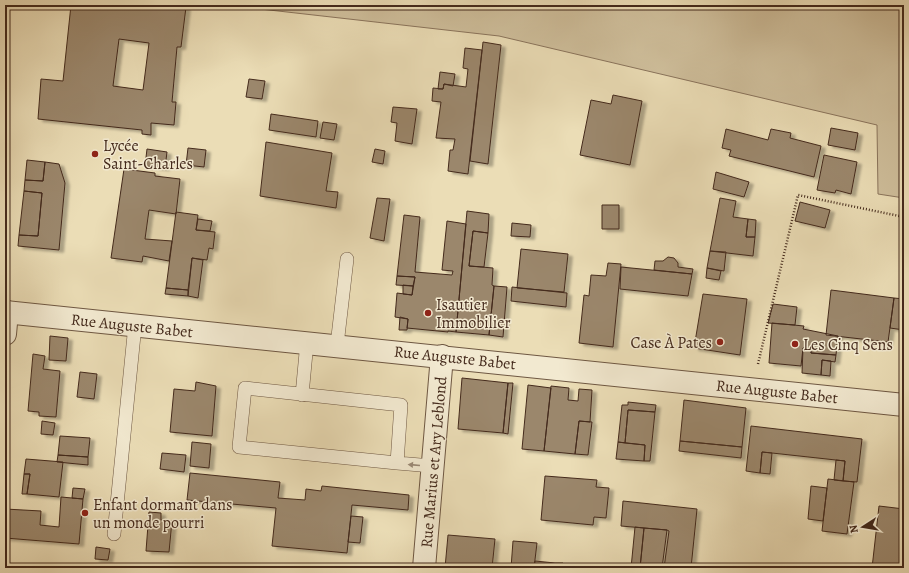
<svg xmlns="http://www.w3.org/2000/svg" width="909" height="573" viewBox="0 0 909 573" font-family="Alegreya,serif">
	<defs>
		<filter id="shadow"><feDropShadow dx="4.5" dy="2.5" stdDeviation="1" flood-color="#0004"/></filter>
	</defs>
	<rect width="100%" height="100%" fill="#ebddb6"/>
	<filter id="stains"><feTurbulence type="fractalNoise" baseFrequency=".005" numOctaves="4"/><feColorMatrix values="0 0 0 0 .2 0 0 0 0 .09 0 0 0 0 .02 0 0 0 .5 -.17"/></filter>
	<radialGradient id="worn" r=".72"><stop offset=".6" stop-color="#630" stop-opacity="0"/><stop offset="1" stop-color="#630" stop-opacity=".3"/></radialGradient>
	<path fill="#cfbf9c" stroke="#8a745c" d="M225,5H904V198L878,194L877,125L499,36Z"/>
	<path fill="#9b876c" stroke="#442a1c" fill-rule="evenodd" filter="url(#shadow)" d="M71,5H167L186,7L181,47H177L172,102H176L174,125L151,123V135L142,134V130L38,119L41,79L63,81ZM119,39L149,43L143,90L113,86Z
		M483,42L501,45L488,164L470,161Z
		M465,48L482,50L468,174L448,171L450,150H453L455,139L436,138L441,102L432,101L433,88L443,89L444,84L466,87L468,69L463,68Z
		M440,72L455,74L453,86L444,84L443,89H438Z
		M249,79L265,81L262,99L246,97Z
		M613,95L642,101L630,165L580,155L591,100L611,104Z
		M393,107L417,109L412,144L395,141L397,123L391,122Z
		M271,114L318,121L316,137L269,130Z
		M323,122L337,124L334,140L320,138Z
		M831,128L858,133L855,150L828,145Z
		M726,129L768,140L771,129L791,133L790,138L821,146L814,177L729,156L731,150L722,148Z
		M266,142L332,153L326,191L338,192L336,208L260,196Z
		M188,148L206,150L204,167L186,165Z
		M147,149L167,152L165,168L145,166Z
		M375,149L385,151L383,164L372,162Z
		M824,155L857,162L851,194L836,190L835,193L817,190Z
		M27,160L45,162L43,181L25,180Z
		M45,162L59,164L65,183L59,250L18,246L19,235L38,236L42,193L24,191L25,180L43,181Z
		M124,169L155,173V176L180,179L176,214L149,210L145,239L172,241L169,261L143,256L142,262L111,258Z
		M716,172L749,182L744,197L713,189Z
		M24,191L42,193L38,236L19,235Z
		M377,198L390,199L384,241L370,238Z
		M720,198L736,201L733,217L748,219L746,237H755L753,256L710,251Z
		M800,202L830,210L825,228L795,221Z
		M602,205H619V229H602Z
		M467,211L489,214L488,233L473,231L469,266L493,268L492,285L494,286L489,335L456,332Z
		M176,212L198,215L196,230L215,232L213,249L209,248L207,260L192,258L188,290L166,288Z
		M404,215L420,217L415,272L452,275L453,271L442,270L447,221L466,224L456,332L448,331V332L407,328L408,319L395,317L397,293L412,295L415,277L397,276Z
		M198,219L212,221L210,231L196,230Z
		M748,219L756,220L755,237H746Z
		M512,223L531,225L530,237L511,236Z
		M473,231L488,233L484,267L469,266Z
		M521,249L568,254L564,292L517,288Z
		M710,251L726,252L724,271L707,268Z
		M668,257L674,258L678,263V267L693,269L692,274L654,270L655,261H663Z
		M192,258L203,260L198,298L188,296Z
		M608,263L621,264L613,347L579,343L584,295L589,296L591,275L606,276Z
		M621,267L692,274L688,296L620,289Z
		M707,268L721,271L719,280L706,278Z
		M397,276L415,277L413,286L396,285Z
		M403,285L413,286L412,295L403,294Z
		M494,286L507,287L503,337L489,335Z
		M512,287L567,293L566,307L511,301Z
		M166,288L188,290V296L165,294Z
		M831,290L894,298L888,342L826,335Z
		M703,294L747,299L740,355L694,348Z
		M894,298L904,299V330L890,328Z
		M773,304L797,307L795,325L768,323Z
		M400,317L408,319L407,330H399Z
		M772,323L804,326L803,329L838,336L836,355L811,353V349L803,348L801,366L769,363Z
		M50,336L68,338L66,361L49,360Z
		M803,348L811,349V353L836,355L835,362L822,360L821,375L802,373Z
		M33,354L45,356L43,369L60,371L56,417L39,416V412L28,411Z
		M822,360L831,361L830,376L821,375Z
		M80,372L97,374L94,399L77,397Z
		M462,378L508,383L503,433L458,429Z
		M196,382L216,386L212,436L170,432L174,389L195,391Z
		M508,383H513L508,434L503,433Z
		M528,385L551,388L544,451L522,449Z
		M551,386L569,388L568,400L578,401L579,389L592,390L590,422L579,421L575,454L544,451Z
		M684,400L746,408L742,447L680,441Z
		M628,402L656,405L655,412L628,410L625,443L618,442L622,405H628Z
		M628,410L655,412L650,461H644L645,445L625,443Z
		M42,421L55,423L53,435L41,434Z
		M579,421L592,422L588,455L575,454Z
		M751,426L862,439L857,482L843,481L845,461L772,453L762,452L760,473L746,471Z
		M60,436L90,438L88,457L58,455Z
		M680,441L742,447L741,458L679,451Z
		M192,442L211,444L209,468L190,466Z
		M618,442L645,445L644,461L616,459Z
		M762,452L772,453L770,474L760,473Z
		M162,453L186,455L184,472L160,469Z
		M58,455L88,457V465L57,462Z
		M26,459L63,462L59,497L27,494L30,474H24Z
		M836,460L845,461L843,481L834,480Z
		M190,473L280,482L278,498L305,500L306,489L321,491L322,486L409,495L408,510L352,505L347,553L272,546L276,508L187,500Z
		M24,474H30L27,494H22Z
		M545,476L597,480L596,487L609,488L606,518L594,517L593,525L541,520Z
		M828,479L854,482L847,534L822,531Z
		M811,486L827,488L823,521L808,519Z
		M73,488L85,489L83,499L72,498Z
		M61,497L83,499L79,544L5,538V509L41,511L40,525L59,527Z
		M623,501L697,509L691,568H664L669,531L667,530L621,526Z
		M879,506L904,509V568H872Z
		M149,512L161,513V520L172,521L169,552L146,551Z
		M351,516L363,517L360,543L348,542Z
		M635,527L644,528L640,568H631Z
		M644,528L667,530L662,568H640Z
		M448,535L495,539L492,568H445Z
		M513,541L537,543L534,568H511Z
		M96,547L110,549L108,560L95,559Z
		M535,561L555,563L554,568H534Z
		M555,563H563V568H554Z
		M735,564L749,565V568H734Z"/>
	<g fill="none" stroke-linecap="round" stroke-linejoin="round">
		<g stroke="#6e5742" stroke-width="14">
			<path id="service" d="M337,345L347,259
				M245,388L401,405L397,463L239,447Z
				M302,395L307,342
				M397,463L432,466
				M114,534L135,325"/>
		</g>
		<g stroke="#6e5742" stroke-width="24">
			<path id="minor" d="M5,334L7,312"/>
		</g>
		<g stroke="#6e5742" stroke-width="24">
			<path id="tertiary" d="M5,312L904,405
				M424,568L442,356"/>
		</g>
		<path stroke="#442a1c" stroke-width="2.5" stroke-dasharray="1 2" stroke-linecap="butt" d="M758,364L798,195L904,217"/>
		<use href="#service" stroke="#f2e9d0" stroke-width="13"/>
		<use href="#minor" stroke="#f2e9d0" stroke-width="22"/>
		<use href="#tertiary" stroke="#f2e9d0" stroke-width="22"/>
	</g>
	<defs><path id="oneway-solid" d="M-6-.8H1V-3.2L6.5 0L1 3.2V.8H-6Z"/></defs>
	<use fill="#9b8a76" href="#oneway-solid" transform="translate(414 465) rotate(-175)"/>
	<g fill="#8f2418" stroke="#f2e9d0" stroke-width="1.5">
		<circle cx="95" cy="154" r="4"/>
		<circle cx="428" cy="313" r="4"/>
		<circle cx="720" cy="342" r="4"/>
		<circle cx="795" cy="344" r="4"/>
		<circle cx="85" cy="513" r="4"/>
	</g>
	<g text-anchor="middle" stroke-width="3" stroke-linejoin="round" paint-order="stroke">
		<g font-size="16" fill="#442a1c" stroke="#f2e9d0" text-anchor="start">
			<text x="103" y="151">Lycée<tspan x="103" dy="18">Saint-Charles</tspan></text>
			<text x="436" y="310">Isautier<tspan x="436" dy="18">Immobilier</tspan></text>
			<text x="712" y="348" text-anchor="end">Case À Pates</text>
			<text x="803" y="350">Les Cinq Sens</text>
			<text x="93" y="510">Enfant dormant dans<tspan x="93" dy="18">un monde pourri</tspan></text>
		</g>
		<g font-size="16" fill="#442a1c" stroke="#f2e9d0">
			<text transform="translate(132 325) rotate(6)" y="6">Rue Auguste Babet</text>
			<text transform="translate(455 357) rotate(6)" y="6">Rue Auguste Babet</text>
			<text transform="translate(777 391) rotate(6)" y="6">Rue Auguste Babet</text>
			<text transform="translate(433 462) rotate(-85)" y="6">Rue Marius et Ary Leblond</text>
		</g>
	</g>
	<rect width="909" height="573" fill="none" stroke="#ebddb6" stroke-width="20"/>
	<rect x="6" y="6" width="897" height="561" fill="none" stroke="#442a1c" stroke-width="2"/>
	<rect x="10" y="10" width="889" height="553" fill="none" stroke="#442a1c"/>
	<g transform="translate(863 527) rotate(258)" stroke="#f2e9d0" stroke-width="3" paint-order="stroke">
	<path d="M0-3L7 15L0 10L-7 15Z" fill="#442a1c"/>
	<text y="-6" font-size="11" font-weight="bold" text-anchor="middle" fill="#442a1c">N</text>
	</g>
	<rect width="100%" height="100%" filter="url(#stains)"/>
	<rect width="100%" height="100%" fill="url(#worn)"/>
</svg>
